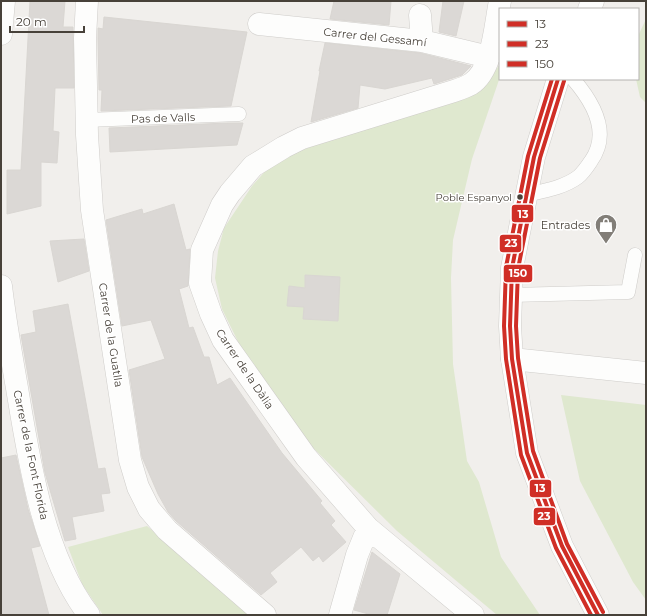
<svg xmlns="http://www.w3.org/2000/svg" width="647" height="616" viewBox="0 0 647 616" font-family="Montserrat,sans-serif">
	<rect width="100%" height="100%" fill="#f1efec"/>
	<path fill="#dfe8cf" d="M646,19V103L640,97L636,79H638V36Z
		M500,64V77L472,159L453,240L451,278L453,364L467,461L479,482L501,557L540,615H497L397,531L297,432L250,366L222,309L215,278L218,251L224,228L252,186L268,168L300,151L335,137L403,117L481,90Z
		M561,395L646,405V600L633,582L580,481Z
		M147,526L253,615H103L82,584L68,547Z"/>
	<path fill="#dbd8d5" stroke="#d9d6d2" d="M30,1H65L63,27H73L74,88H55L53,131L59,132L57,163L41,162V206L7,214V170H21Z
		M334,1H391L389,25L330,19Z
		M443,1H464L456,36L439,32Z
		M104,17L247,32L231,106L101,111L102,90H99L98,38V28L103,29Z
		M325,43L420,53L471,66L462,75L434,84L432,78L385,89L360,85L358,108L311,122L320,71H319Z
		M228,123H243L237,145L110,152L109,128Z
		M174,204L186,250L190,249L188,286L179,289L189,328L193,327L204,357H209L217,385L230,378L282,453L322,501L320,503L335,521L331,525L346,542L323,562L319,556L313,561L301,547L270,573L277,582L261,595L176,521L168,512L158,494L142,457L129,370L165,359L151,320L122,326L106,220L142,209L143,214Z
		M84,239L89,271L58,282L50,241Z
		M305,275L340,277L338,321L303,319L304,307L287,306L289,286L305,288Z
		M68,304L98,469L105,468L110,493L101,494L104,511L72,517L76,539L65,541L45,473L21,335L36,332L33,311Z
		M16,455L28,509L40,546L31,548L49,615H1V458Z
		M372,552L400,574L387,615H372L354,610Z"/>
	<g fill="none" stroke-linecap="round" stroke-linejoin="round">
		<g stroke="#cfcdca" stroke-width="15">
			<path id="service" d="M87,120L239,114
				M526,195C543,191 563,188 578,177C583,173 587,167 591,161C611,133 593,102 573,79
				M511,295L628,292L635,255"/>
		</g>
		<g stroke="#cfcdca" stroke-width="23">
			<path id="minor" d="M87,1L85,38L87,135L92,210L130,460L138,487L149,509L167,530L265,615
				M420,15L422,41
				M259,24L422,41L489,57
				M1,34L4,1
				M1,286C5,320 11,354 17,388C29,461 43,555 89,615
				M512,359L646,373
				M340,615L357,555L368,528
				M473,615L368,528L306,457L223,340L211,314L200,283L202,250L222,205L230,193L253,166L284,147L302,138L454,91C460,89 466,87 471,84C493,70 495,25 500,1"/>
		</g>
		<g stroke="#cfcdca" stroke-width="23">
			<path id="tertiary" d="M589,9L593,1
				M558,79L534,157L512,268L510,326L512,359L527,453L562,546L598,615"/>
		</g>
		<use href="#service" stroke="#fdfdfc" stroke-width="14"/>
		<use href="#minor" stroke="#fdfdfc" stroke-width="22"/>
		<use href="#tertiary" stroke="#fdfdfc" stroke-width="22"/>
		<g stroke="#fff" stroke-width="7">
			<path id="bus-1" d="M558,79L534,157L512,268L510,326L512,359L527,453L562,546L598,615"/>
		</g>
		<g stroke="#fff" stroke-width="7">
			<path id="bus-2" d="M552,79L528,156L506,267L504,326L506,359L521,455L556,548L591,615"/>
		</g>
		<g stroke="#fff" stroke-width="7">
			<path id="bus-3" d="M564,81L540,158L518,269L516,326L518,358L533,451L567,544L603,612"/>
		</g>
		<use href="#bus-1" stroke="#d02e26" stroke-width="4"/>
		<use href="#bus-2" stroke="#d02e26" stroke-width="4"/>
		<use href="#bus-3" stroke="#d02e26" stroke-width="4"/>
	</g>
	<defs>
		<g id="shop-pin" transform="scale(1.15)"><path d="M0 17L-7.5 6A9.5 9.5 0 1 1 7.5 6Z" fill="#827e78" stroke="#fff"/><path d="M-5-2.5h2.3a2.7 3.5 0 0 1 5.4 0H5L5.5 6h-11ZM-1.5-2.5h3a1.5 2.3 0 0 0-3 0Z" fill="#fff"/></g>
	</defs>
	<g fill-rule="evenodd">
		<use href="#shop-pin" x="606" y="225"/>
	</g>
	<circle fill="#474139" stroke="#fff" stroke-width="1.5" cx="520" cy="197" r="3.5"/>
	<g text-anchor="middle" stroke-width="3" stroke-linejoin="round" paint-order="stroke">
		<g font-size="10" fill="#474139" stroke="#fff" text-anchor="end">
			<text x="512" y="201">Poble Espanyol</text>
		</g>
		<g font-size="11" fill="#474139" stroke="#fff">
			<text transform="translate(375 37) rotate(6)" y="4">Carrer del Gessamí</text>
			<text transform="translate(163 118) rotate(-2)" y="4">Pas de Valls</text>
			<text transform="translate(111 335) rotate(81)" y="4">Carrer de la Guatlla</text>
			<text transform="translate(245 369) rotate(56)" y="4">Carrer de la Dàlia</text>
			<text transform="translate(31 455) rotate(78)" y="4">Carrer de la Font Florida</text>
		</g>
		<g font-size="11" fill="#474139" stroke="#fff" text-anchor="end">
			<text x="590" y="229">Entrades</text>
		</g>
	</g>
	<g stroke="#fff" stroke-width="1.5">
		<rect x="511" y="204" width="23" height="19" rx="4" fill="#d02e26"/>
		<rect x="499" y="234" width="23" height="19" rx="4" fill="#d02e26"/>
		<rect x="503" y="264" width="30" height="19" rx="4" fill="#d02e26"/>
		<rect x="529" y="479" width="23" height="19" rx="4" fill="#d02e26"/>
		<rect x="533" y="507" width="23" height="19" rx="4" fill="#d02e26"/>
	</g>
	<g font-size="11" text-anchor="middle" font-weight="bold" fill="#fff">
		<text x="523" y="218">13</text>
		<text x="511" y="247">23</text>
		<text x="518" y="277">150</text>
		<text x="540" y="492">13</text>
		<text x="544" y="520">23</text>
	</g>
	<rect width="647" height="616" fill="none" stroke="#474139" stroke-width="4"/>
	<rect x="499" y="8" width="140" height="72" fill="#ffffff" stroke="#b5b3b0"/>
	<rect x="507" y="21" width="20" height="6" fill="#d02e26" stroke="#b5b3b0"/>
	<text x="535" y="28" font-size="12" fill="#474139">13</text>
	<rect x="507" y="41" width="20" height="6" fill="#d02e26" stroke="#b5b3b0"/>
	<text x="535" y="48" font-size="12" fill="#474139">23</text>
	<rect x="507" y="61" width="20" height="6" fill="#d02e26" stroke="#b5b3b0"/>
	<text x="535" y="68" font-size="12" fill="#474139">150</text>
	<path d="M10 26v6h74v-6" fill="none" stroke="#474139" stroke-width="2"/>
	<text x="16" y="26" font-size="12" fill="#474139" stroke="#ffffff" stroke-width="3" paint-order="stroke">20 m</text>
</svg>
